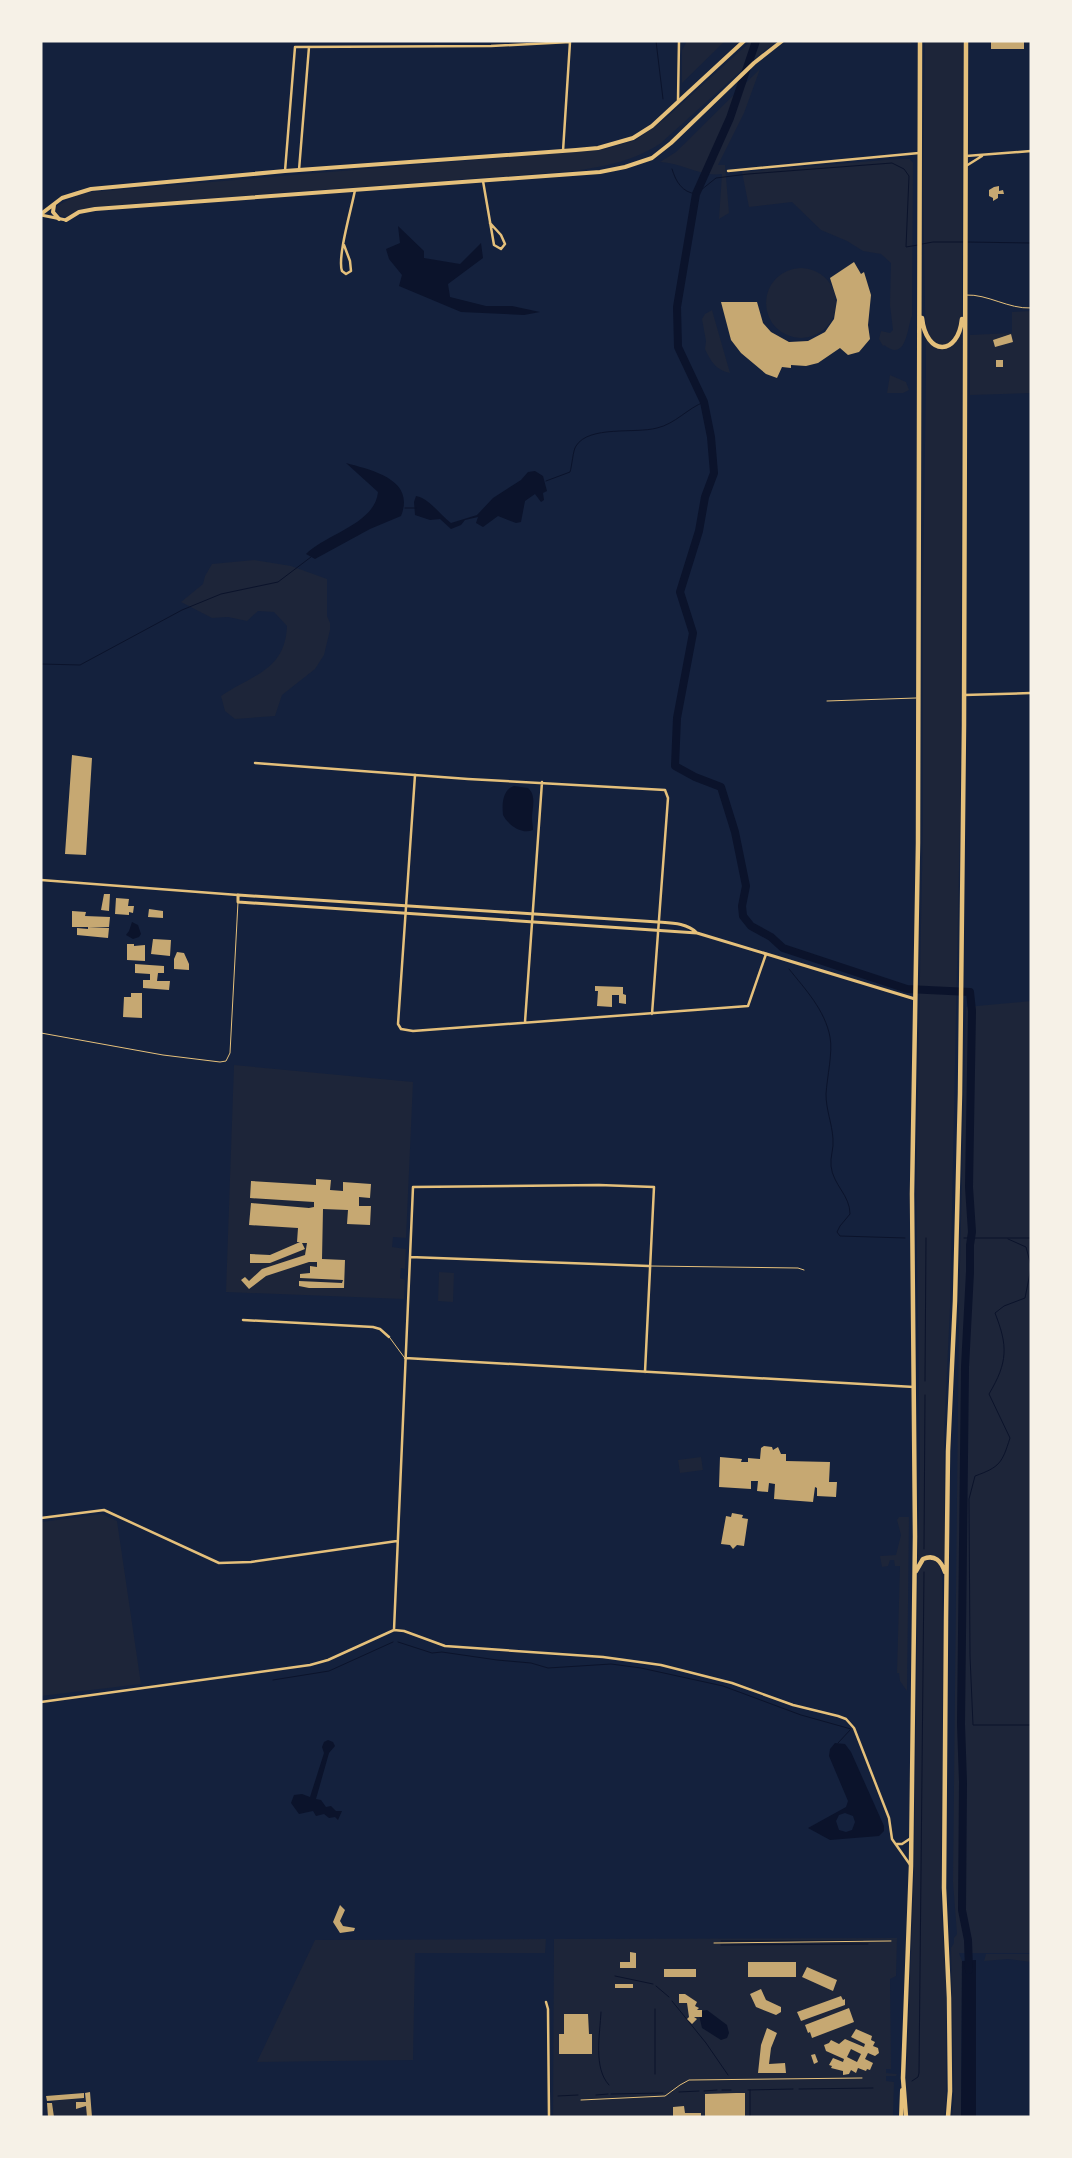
<svg xmlns="http://www.w3.org/2000/svg" width="1072" height="2158" viewBox="0 0 1072 2158" font-family="Poppins,sans-serif">
	<rect width="100%" height="100%" fill="#14213d"/>
	<path fill="#1d2539" d="M687,41H725L682,83V50Z
		M751,41H777L754,59L661,143C634,161 606,166 575,171L94,207L78,210L67,217L59,215L56,211L57,206L77,195L91,192L605,149L636,140L666,118Z
		M804,41H909L912,44L801,43Z
		M925,41H963L960,822L950,1308L944,1433L945,1562L934,1555L923,1557L918,1561L920,1464L916,1188L923,820V597L926,368L923,182Z
		M760,69L744,113L718,165H725L729,213L719,219L722,174C701,177 682,163 660,162L676,152Z
		M896,159H910L913,163L912,316C907,327 907,363 884,345L883,346L879,339L881,331L890,333L893,330L890,305L891,263L881,254L863,251L847,241L821,230L792,202L749,207L742,172Z
		M766 303a35 35 0 1 1 70 0a35 35 0 1 1-70 0Z
		M712,310L730,373C716,370 711,362 705,349L706,341L702,319L705,314Z
		M1031,311V393L970,395V335L1012,333V312Z
		M890,375L906,382L909,390L903,393H887Z
		M254,560L291,566L327,579V616L330,623V630L324,655L315,669L282,695L275,716L235,719L225,711L221,696C253,674 285,671 287,626L274,612L258,611L247,621L228,617L212,618L181,602L203,584L205,576L212,564Z
		M1031,1001V1953H959L962,1961L961,2117H952L954,2095L951,1948L954,1943V1938L957,1934L953,1882L959,1306L966,1007Z
		M234,1065L413,1082L406,1238L393,1237L392,1247L406,1249L405,1269L401,1268L400,1278L405,1280L404,1299L226,1292Z
		M439,1272L454,1273L453,1302L438,1301Z
		M701,1457L703,1470L680,1473L678,1460Z
		M102,1514L117,1521L141,1684L41,1696V1522Z
		M899,1517H909L907,1691L900,1681L899,1673H897L900,1566H895L894,1560H890L888,1566L882,1567L880,1556L896,1555L901,1535L897,1520Z
		M930,1559L939,1563L942,1578L943,1658L941,1904L946,1982V2102L944,2117H908L906,2085L914,1876L918,1577C919,1568 920,1562 930,1559Z
		M897,1938L896,1976L890,1979L891,2069H886V2073L897,2074L896,2076H886V2081L894,2082L893,2117H553L554,1939Z
		M546,1939L545,1953H415L413,2060L257,2062L315,1940Z
		M986,1954H1031V1962L1008,1959L984,1961Z
		M85,2098L86,2102H76V2108L86,2106L87,2117H54L52,2101Z"/>
	<path fill="#0b132b" fill-rule="evenodd" d="M398,226L424,251V258L460,264L481,243L483,258L448,284L450,297L486,306H512L540,312L524,315L461,312L399,286L402,275L389,259L386,249L400,243Z
		M346,463C371,470 416,479 401,516L370,529L315,559L306,554C326,534 375,524 378,492Z
		M535,471L543,476L547,491L543,493L544,500L541,502L535,494L525,501L521,522L516,523L498,516L483,527L476,523L478,517L465,520L461,525L451,529L440,519L430,520L415,515L414,502L416,496C429,498 440,515 451,523L477,515L493,498L521,480L528,472Z
		M514,786L528,788C537,796 532,808 532,818C532,822 533,826 533,830C522,835 508,825 503,815C502,805 502,790 514,786Z
		M132,922L138,925L141,934L139,937L133,939L126,935L129,931Z
		M328,1740L333,1742L335,1746L329,1753L316,1799L321,1800L326,1807L331,1806L336,1811H342L338,1820L335,1817L329,1818L324,1814L316,1816L313,1811L299,1814L291,1803L294,1795L302,1794L310,1797L324,1753L322,1747L324,1742Z
		M835,1743L845,1744L851,1752L884,1826V1831L879,1836L830,1840L808,1828L846,1807L848,1801L829,1756L830,1749ZM845,1813L853,1816L855,1822L852,1830L846,1832L839,1830L836,1821L839,1815Z
		M976,1960V2117H961L962,1961Z
		M707,2010L727,2025L729,2033L727,2038L721,2040L702,2028L699,2015L701,2011Z"/>
	<g fill="none" stroke-linecap="round" stroke-linejoin="round">
		<path stroke="#0b132b" stroke-width="1" d="M656,41L663,99
			M672,169C676,182 682,192 696,194L716,178L748,174L892,163L904,169L909,176L906,247L918,245
			M967,242L1031,243
			M922,244L933,242H963
			M546,481L570,472C572,466 573,450 576,446C589,425 635,434 657,428C675,424 688,408 704,402
			M405,508H416
			M41,664L80,665L182,610L221,594L278,582L311,557
			M789,969C805,989 825,1010 830,1037C833,1052 827,1077 826,1094C826,1110 832,1123 833,1139C834,1148 830,1157 831,1166C833,1185 850,1195 850,1214L840,1226L837,1232L840,1236L905,1238
			M964,1238H1031
			M1008,1239L1026,1247L1031,1266
			M1031,1268L1025,1298L1004,1306L995,1313C1008,1346 1008,1362 989,1394L1010,1438C1002,1463 1000,1467 975,1476L969,1499L970,1656L973,1725H1031
			M925,1381L926,1238
			M924,1549L925,1395
			M398,1642L432,1653L442,1652L497,1660L531,1663L548,1668L611,1664L641,1668L723,1686L801,1715L851,1729L838,1743
			M273,1680L329,1671L393,1642
			M721,1941H863
			M721,1945L868,1944
			M615,1976L653,1984
			M656,1986L669,1997
			M672,2001L706,2043L728,2075
			M601,2012C600,2034 593,2068 609,2085
			M655,2074V2009
			M912,2081L918,2077L919,2073L924,1572
			M799,2089L873,2088
			M722,2090H731
			M748,2090L793,2089
			M704,2091L717,2090
			M679,2092L699,2091
			M611,2094L663,2093
			M596,2095L608,2094
			M558,2096L578,2095
			M750,2117V2090"/>
		<path stroke="#0b132b" stroke-width="8" d="M756,41L730,118L696,194L677,307L678,347L704,402L711,437L714,473L705,497L699,531L680,592L693,633L677,718L675,766L695,777L721,787L735,832L746,886L742,906L743,916L751,926L771,937L783,948L907,989L970,992L972,1011L969,1187L972,1232L970,1245V1272L965,1367L961,1724L963,1782L962,1910L968,1940L969,1970"/>
	</g>
	<path fill="#c6a872" fill-rule="evenodd" d="M991,41H1024V49H991Z
		M999,186V191L1003,190L1004,194H998V198L993,201V198L989,196V190L994,187Z
		M854,262L861,274L864,272L871,295L868,325L870,339L859,352L848,355L840,348L818,363L806,366L791,365V368L782,367L777,378L766,374L741,353L731,340L721,302H757L763,323L771,332L789,342L808,341L825,332L834,319L837,300L830,278Z
		M1011,334L1013,342L995,347L993,340Z
		M996,360H1003V367H996Z
		M72,755L92,758L86,855L65,854Z
		M104,894H110L109,911L101,910Z
		M116,898L129,899L128,906H134L133,913L129,912V915L115,914Z
		M149,909L163,911V918L148,917Z
		M72,911L86,912L85,916L110,917L109,927H72Z
		M88,927L109,928L108,938L77,935V928L88,929Z
		M153,939L171,940L170,956L151,954Z
		M127,944H134V946L145,945V961L127,960Z
		M177,952L184,953L189,964V970L174,969V959Z
		M135,964L164,966V973H158L157,981H170L169,990L143,988V980H150V974L135,973Z
		M595,986L623,987V994L626,995V1004L619,1003V995H612V1007L597,1006L598,991H595Z
		M131,993H142V1018L123,1017L124,997H131Z
		M316,1179L331,1180L330,1190L343,1191V1182L371,1184L370,1198L359,1197V1206H371L370,1225L347,1224L348,1210L323,1209L322,1259L345,1260L344,1288H309L299,1286V1281L342,1283L343,1280L300,1278V1274L310,1273V1266L317,1267V1262H309L266,1276L249,1289L241,1280L245,1277L249,1281L262,1269L305,1255L307,1243H302L305,1249L270,1263H250V1254L270,1255L300,1242H297L298,1228L249,1225L251,1203L309,1208L314,1207V1202L250,1198L251,1181L316,1185Z
		M764,1446L772,1447L773,1450L778,1447L781,1454H786V1461L830,1462L829,1482H837L836,1497L817,1496V1488L815,1487L813,1502L774,1499L775,1484L769,1483L768,1492L757,1491L758,1481H751V1489L719,1487L720,1457L742,1459L741,1462H748V1458L760,1459L761,1448Z
		M732,1513L743,1515L742,1518L748,1519L744,1546L737,1545L733,1549L730,1545L721,1544L726,1516L731,1517Z
		M340,1905L345,1910L340,1921L343,1926L355,1928L354,1931L340,1933L333,1922Z
		M630,1952L636,1953V1968H620V1962H630Z
		M748,1962H796V1977H748Z
		M807,1967L837,1980L833,1991L802,1977Z
		M664,1969H696V1977H664Z
		M615,1984H633V1988H615Z
		M761,1989L766,2000L781,2007V2012L776,2015L756,2007L750,1994Z
		M679,1994H685L697,2002L695,2006L699,2008L697,2010H702V2017H694L697,2019L692,2024L687,2019L689,2017L687,2003H679Z
		M841,1996L843,2000L845,1999V2005L801,2021L797,2012Z
		M849,2008L854,2022L812,2038L810,2032L808,2033L805,2025Z
		M564,2014H588L589,2034H592V2054H559V2034H564Z
		M767,2028L777,2033L771,2048L769,2064L785,2063L786,2073H758L761,2045Z
		M856,2029L872,2036L871,2040L875,2042L873,2046L878,2048L879,2053L875,2056L868,2053L865,2059L873,2063L870,2070L867,2069L866,2071L858,2068L856,2073L851,2070L849,2074L843,2075V2071L831,2068L832,2066L829,2065L833,2058L843,2062L844,2059L826,2051L824,2045L829,2043L831,2040L839,2044L845,2039L864,2047L865,2044L851,2037ZM851,2049L861,2054L857,2062L847,2057Z
		M815,2054L818,2062L814,2064L811,2055Z
		M90,2092L92,2117H87L86,2106L76,2109V2102H86L85,2093Z
		M84,2093V2098L47,2101L46,2096Z
		M736,2093H745V2117H705V2094Z
		M47,2103H52L54,2117H48Z
		M684,2106L685,2113H701V2117H673V2107Z"/>
	<g fill="none" stroke-linecap="round" stroke-linejoin="round">
		<path stroke="#e5c07b" stroke-width="1" d="M966,295C988,294 1008,309 1031,308
			M827,701L916,698
			M41,1033L163,1055L220,1062L226,1061L230,1053L238,902
			M650,1266L798,1268L804,1270
			M390,1338L404,1357
			M714,1943L891,1941
			M581,2100L665,2096L680,2085L689,2080L862,2078"/>
		<path stroke="#e5c07b" stroke-width="2.5" d="M678,100L679,41
			M966,156L1031,151
			M966,166L982,156
			M299,170L309,47
			M285,171L295,47L491,46L570,42L563,151
			M728,171L919,153
			M483,181L494,245L501,249L505,244L501,235L490,223
			M344,245L350,261L351,271L346,274L342,271C337,257 352,207 355,190
			M964,695L1031,693
			M255,763L468,779L665,790L668,798L652,1014
			M415,775L398,1024L401,1029L413,1031L748,1006L766,954
			M41,880L238,895
			M525,1022L542,782
			M410,1257L649,1266
			M243,1320L373,1327L380,1329L389,1337
			M405,1358L914,1387
			M41,1518L104,1510L219,1563L251,1562L397,1541
			M394,1630L413,1187L599,1185L654,1187L645,1372
			M41,1702L310,1665L328,1660L394,1630L404,1631L445,1646L603,1657L661,1665L732,1683L793,1705L838,1716L846,1719L854,1728L889,1818L892,1839L911,1866
			M896,1844H902L911,1838
			M546,2002L548,2009L549,2117"/>
		<path stroke="#e5c07b" stroke-width="3" d="M41,215L66,220
			M697,933C687,923 672,923 658,922L238,895V902L697,933L915,999"/>
		<path stroke="#e5c07b" stroke-width="4" d="M54,205L53,212L59,219
			M41,214L62,198L91,189L285,171L576,150L598,148L633,138L652,126L744,41
			M66,220L79,212L95,209L600,172L625,167L652,158L671,143L754,63L782,41
			M901,2117L902,2090"/>
		<path stroke="#e5c07b" stroke-width="4.5" d="M922,318C926,356 958,357 962,319
			M916,1571L923,1559C935,1554 941,1561 945,1572
			M906,2117L903,2078L911,1866L915,1536L912,1194L918,843L920,41
			M948,2117L950,2091L949,1998L944,1888L946,1621L948,1451L955,1301L960,1094L964,725L966,41"/>
	</g>
	<rect width="1072" height="2158" fill="none" stroke="#f6f1e7" stroke-width="85"/>
</svg>
